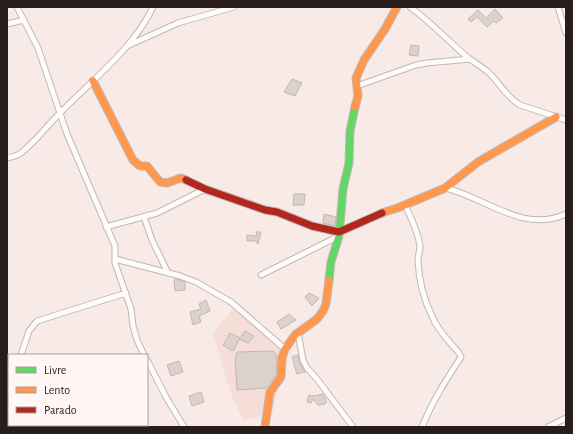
<svg xmlns="http://www.w3.org/2000/svg" width="573" height="434" viewBox="0 0 573 434" font-family="'Alegreya Sans',sans-serif">
	<rect width="100%" height="100%" fill="#f8eae6"/>
	<path fill="#f6ded8" d="M234,307L283,351L281,377L272,414L243,420L231,394L213,334Z"/>
	<path fill="#ddd1ce" stroke="#c3b7b3" d="M495,9L503,18L496,23L494,21L487,27L477,17L471,22L468,19L478,10L486,18Z
		M411,45L419,46L418,56L409,55Z
		M292,79L302,83L295,96L284,92Z
		M294,194H305L304,205H293Z
		M324,214L336,217L335,226L323,223Z
		M256,232H261L258,244L257,243V241H247V235L257,236Z
		M176,279L185,282V290L175,291L174,280Z
		M309,293L319,298L312,306L305,297Z
		M206,300L210,311L199,316L201,322L193,325L190,312L201,309L199,304Z
		M289,314L296,320L281,329L277,322Z
		M245,331L254,336L248,343L239,339Z
		M230,333L240,338L233,351L223,345Z
		M273,351L277,355L276,375L266,388L237,390L235,360L237,352Z
		M298,355L299,362L305,372L297,374L292,357Z
		M179,361L183,372L171,376L167,365Z
		M201,392L204,402L192,406L189,396Z
		M323,394L326,400V403L325,404L318,405L313,399L311,403L307,402L309,395L313,396Z"/>
	<g fill="none" stroke-linecap="round" stroke-linejoin="round">
		<g stroke="#c3b7b4" stroke-width="7">
			<path id="street" d="M17,7L38,48L67,134L115,246V263L131,309L133,326L137,340L144,355
				M410,7C430,21 447,40 466,56C473,62 481,66 488,72C500,83 506,97 520,105L566,120
				M558,7L566,33
				M7,24L24,20
				M127,46L178,23L234,7
				M357,86L416,65L427,63L470,59
				M7,158C12,157 17,156 21,153C35,142 47,126 60,113C91,81 134,48 153,7
				M445,188C485,197 523,234 566,214
				M405,205C411,218 418,231 420,246C420,251 418,256 418,261C419,280 424,301 433,318C438,331 450,342 459,353L461,357C446,380 432,402 422,427
				M144,217L152,240L168,273
				M106,227L157,213L205,189
				M115,259L180,276L196,282L231,302L285,349
				M261,275L339,236
				M298,333L303,360L307,368L317,379L353,427
				M21,355L29,331L37,321L126,293
				M147,360L166,397L184,427
				M7,390L9,388
				M7,415L9,416
				M45,425L54,427
				M548,427L566,418"/>
		</g>
		<g stroke="#c3b7b4" stroke-width="9">
			<path id="fast" d="M329,280L331,262L339,236L343,189L349,163L350,131L355,107"/>
		</g>
		<g stroke="#c3b7b4" stroke-width="9">
			<path id="slow" d="M93,81L133,160L140,166H147L160,182L167,183L181,178L186,180
				M355,107L358,96L356,78L364,60L385,29L397,7
				M382,213L400,207L445,188L478,162L556,117
				M265,427L270,392L281,377L282,358L285,349L295,335L317,319L323,311L326,304L329,280"/>
		</g>
		<g stroke="#c3b7b4" stroke-width="9">
			<path id="jam" d="M186,180L205,189L265,210L277,212L312,226L339,232L382,213"/>
		</g>
		<use href="#street" stroke="#fefcfb" stroke-width="5"/>
		<use href="#fast" stroke="#63d668" stroke-width="7"/>
		<use href="#slow" stroke="#ff974d" stroke-width="7"/>
		<use href="#jam" stroke="#b3261e" stroke-width="7"/>
	</g>
	<rect width="573" height="434" fill="none" stroke="#281d1a" stroke-width="16"/>
	<rect x="8" y="354" width="140" height="72" fill="#fef7f6" stroke="#a8a09e"/>
	<rect x="16" y="367" width="20" height="6" fill="#63d668" stroke="#a8a09e"/>
	<text x="44" y="374" font-size="12" fill="#281d1a">Livre</text>
	<rect x="16" y="387" width="20" height="6" fill="#ff974d" stroke="#a8a09e"/>
	<text x="44" y="394" font-size="12" fill="#281d1a">Lento</text>
	<rect x="16" y="407" width="20" height="6" fill="#b3261e" stroke="#a8a09e"/>
	<text x="44" y="414" font-size="12" fill="#281d1a">Parado</text>
</svg>
